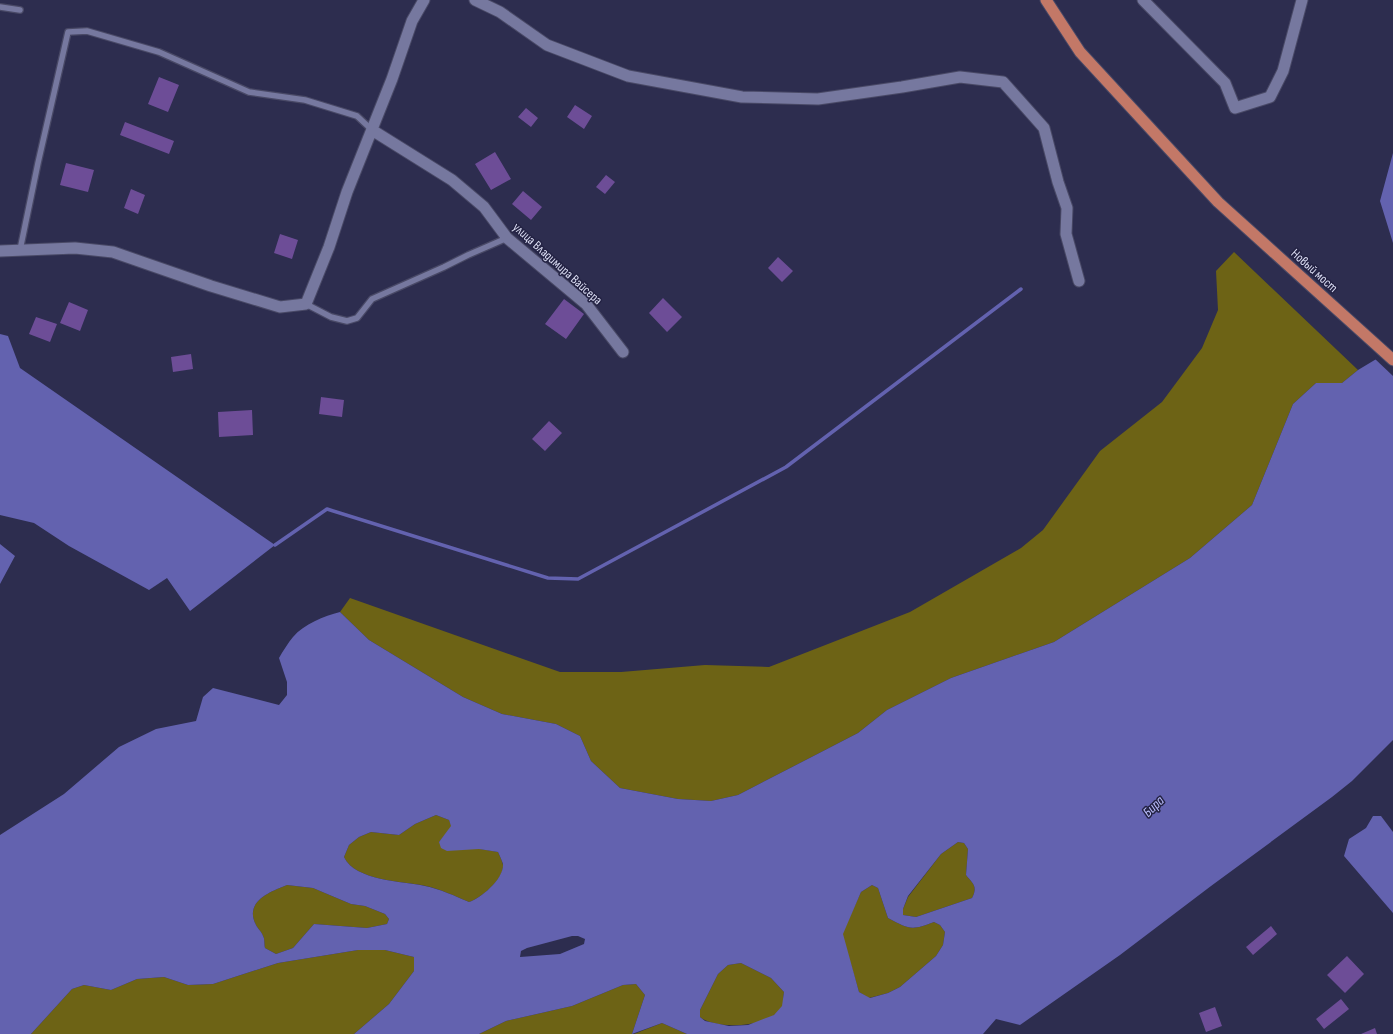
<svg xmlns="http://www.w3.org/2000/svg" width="1393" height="1034" viewBox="0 0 1393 1034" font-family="'Sofia Sans Condensed',sans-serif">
	<rect width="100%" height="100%" fill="#2d2d4f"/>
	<path fill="#6d6315" d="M1234,252L1358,370L1342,383H1316L1293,404L1252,505L1190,558L1054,642L951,678L887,710L858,733L738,795L711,801L678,799L620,788L591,761L580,736L556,724L502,714L463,697L369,640L340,612L350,598L560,672H621L705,665L769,667L910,612L1021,548L1043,530L1100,451L1162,402L1202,348L1218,310L1216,271Z
		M436,815L449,820L452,827L439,842L498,852C500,856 502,861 503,865C504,879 481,898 469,902C455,896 440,889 426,886C403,881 355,881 344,857L349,845L359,837L371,832L399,835L415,824Z
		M958,842L964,843L968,849L966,875C973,884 978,886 972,898L916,917L903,915V909L908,897L941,854Z
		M287,885L313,888L351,904L365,906L385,914L389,919L387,924L367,928L314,924L293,948L276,954L265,948C264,945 265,939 263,936C262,932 258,929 256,925C244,902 269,892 287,885Z
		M872,885L878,888L888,918C909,929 911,931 934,922L940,925L945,932L943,945L936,956L900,987L888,993L869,998L859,992L842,934L861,892Z
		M358,950H385L414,957V971L389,1004L354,1034H31L72,989L84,985L111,990L137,979L164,977L188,985L213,984L278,963Z
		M741,963L771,978L784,992C783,996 784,1001 783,1005C775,1027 717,1031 700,1017V1010L718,974L728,965Z
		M636,984L645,995L632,1034H479L506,1021L572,1006L623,985Z
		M662,1023L687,1034H634Z"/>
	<path fill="#6362af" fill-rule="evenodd" d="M1393,153V243L1380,201Z
		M0,334L8,336L20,368L275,545L190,611L167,578L149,590L69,546L34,523L0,515Z
		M1393,349V740L1352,781L1332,797L1211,886L1120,955L1020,1025L996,1019L983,1034H687L662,1023L632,1034L645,995L636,984L623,985L572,1006L506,1021L479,1034H354L389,1004L414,971V957L385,950H358L278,963L213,984L188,985L164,977L137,979L111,990L84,985L72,989L31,1034H0V835L64,794L119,747L156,729L196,721L203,697L213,688L279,705L287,695V682L279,658C283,651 288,643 293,637C304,624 324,616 340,612L369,640L463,697L502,714L556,724L580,736L591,761L620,788L678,799L711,801L738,795L858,733L887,710L951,678L1054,642L1190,558L1252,505L1293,404L1316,383H1342L1358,370ZM436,815L449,820L451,826L439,842L441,848L447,851L479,849L498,852C500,856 502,861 503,864C504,879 481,898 469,902C455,896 440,889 425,886C403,881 355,881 344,857L349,845L359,837L371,832L399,835L415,824ZM958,842L964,843L968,849L966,875C973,884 978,886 972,898L916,917L903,915V909L908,896L941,854ZM287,885L313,888L351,904L365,906L385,914L389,919L387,924L367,928L314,924L293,948L276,954L265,948C264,944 265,939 263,936C262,932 258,929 256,925C244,902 269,892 287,885ZM872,885L878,888L888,918C909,929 911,931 934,922L940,925L945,932L943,945L936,956L900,987L888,993L870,998L859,992L843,934L861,892ZM572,936H578L585,939L584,944L560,954L520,957L521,951L527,948ZM741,963L771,978L784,992L782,1006L774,1015L748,1025L729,1026L705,1021L700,1017V1010L718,974L728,965Z
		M0,544L15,556L0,584Z
		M1373,816H1381L1393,832V913L1344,856L1349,839L1366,828Z"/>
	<path fill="#2d2d4f" d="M1393,347V376L1374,358Z"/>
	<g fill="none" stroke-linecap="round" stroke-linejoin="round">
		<path stroke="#6362af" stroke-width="3.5" d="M275,545L327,509L548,578L578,579L786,467L1021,289"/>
	</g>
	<path fill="#6d4d97" d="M159,77L179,85L168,112L148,104Z
		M575,105L592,116L584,129L567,117Z
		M526,108L538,118L531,127L518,117Z
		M125,122L174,141L169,154L120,135Z
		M495,152L511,179L491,190L475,164Z
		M66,163L94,170L88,192L60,185Z
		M606,175L615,182L605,194L596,187Z
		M131,189L145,195L138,214L124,208Z
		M523,191L542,207L531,220L512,204Z
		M280,234L298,240L292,259L274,253Z
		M778,257L793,271L782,282L768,268Z
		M663,298L682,317L667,332L649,313Z
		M564,299L584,314L566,339L545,324Z
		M69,302L88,310L80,331L60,323Z
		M36,317L57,324L50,342L29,334Z
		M191,354L193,369L173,372L171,357Z
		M321,397L344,400L342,417L319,414Z
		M252,410L253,435L219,437L218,412Z
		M549,421L562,433L545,451L532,439Z
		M1271,926L1277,934L1253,955L1246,947Z
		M1347,956L1364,974L1345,993L1327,975Z
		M1341,999L1349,1009L1324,1029L1316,1019Z
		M1215,1007L1222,1026L1206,1032L1199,1013Z
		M1375,1028L1377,1034H1361Z"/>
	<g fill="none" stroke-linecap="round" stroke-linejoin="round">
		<g stroke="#494966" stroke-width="8">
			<path id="service" d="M0,7L20,10
				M20,250L38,163L68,32L87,31L159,52L249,92L305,100L357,116L372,130
				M306,304L331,317L347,321L357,318L372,299L444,267L468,255L507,238"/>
		</g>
		<g stroke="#494966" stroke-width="13">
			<path id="minor" d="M475,0L500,12L547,45L628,76L742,97L818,99L902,87L960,77L1003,82L1044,128L1058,182L1067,208L1066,234L1079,281
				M1143,0L1225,83L1235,108L1270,97L1283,71L1302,0
				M372,130L452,180L484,207L507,238L586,304L623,352
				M0,251L75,248L113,252L211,286L280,307L306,304L329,247L347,192L392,79L412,21L424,0"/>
		</g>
		<g stroke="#494966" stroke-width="13">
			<path id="primary" d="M1046,0L1080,52L1218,202L1393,360"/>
		</g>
		<use href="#service" stroke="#76789f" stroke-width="5.5"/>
		<use href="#minor" stroke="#76789f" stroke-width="11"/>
		<use href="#primary" stroke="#c37867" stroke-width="11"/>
	</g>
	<g text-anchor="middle" stroke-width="3" stroke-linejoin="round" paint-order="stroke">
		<g font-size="13" fill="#dcdef4" stroke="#242344">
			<text transform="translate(558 263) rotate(42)" y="5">улица Владимира Вайсера</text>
			<text transform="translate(1315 270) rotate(42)" y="5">Новый мост</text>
		</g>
		<g font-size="14" font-style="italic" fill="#bbbefd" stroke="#242344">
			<text transform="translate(1153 806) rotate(-44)" y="5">Бира</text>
		</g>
	</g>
</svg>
